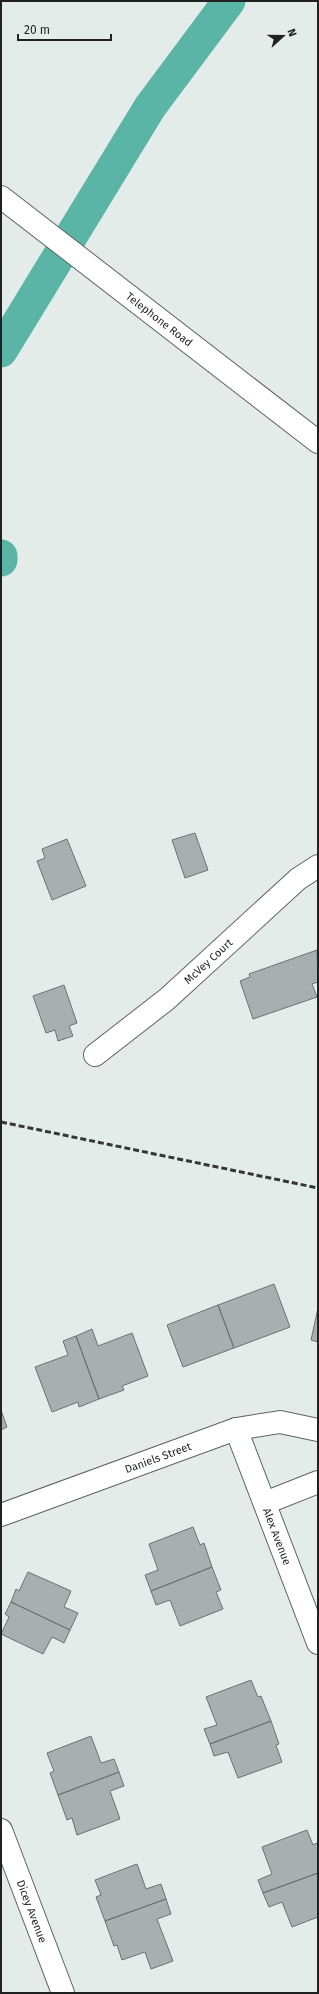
<svg xmlns="http://www.w3.org/2000/svg" width="319" height="1994" viewBox="0 0 319 1994" font-family="'Fira Sans',sans-serif">
	<rect width="100%" height="100%" fill="#e4ecea"/>
	<g fill="none" stroke-linecap="round" stroke-linejoin="round">
		<path stroke="#5ab5a7" stroke-width="33" d="M1,351L150,107L229,1
			M1,556V560"/>
	</g>
	<path fill="#a8afae" stroke="#6b7170" d="M195,833L208,870L185,878L172,840Z
		M67,839L86,886L52,900L37,861L45,858L42,849Z
		M317,950L318,982L312,984L317,997L253,1019L240,981L250,977L249,974Z
		M64,985L77,1023L69,1026L73,1036L58,1041L55,1030L46,1033L33,996Z
		M274,1284L290,1327L234,1348L218,1305Z
		M218,1305L234,1348L183,1367L167,1325Z
		M318,1308V1342L311,1340Z
		M92,1329L98,1346L132,1333L148,1376L122,1386L124,1390L99,1399L76,1336Z
		M76,1336L99,1399L79,1407L78,1402L52,1412L35,1367L68,1355L63,1341Z
		M1,1410L7,1427L1,1430Z
		M193,1527L200,1545L204,1543L212,1567L151,1591L145,1575L158,1570L149,1544Z
		M212,1567L221,1590L216,1592L223,1609L180,1626L170,1600L156,1605L151,1591Z
		M28,1572L71,1591L64,1607L78,1613L70,1630L11,1602L16,1589L19,1591Z
		M11,1602L70,1630L64,1643L52,1637L43,1654L1,1634L9,1617L5,1614Z
		M251,1680L258,1697L261,1696L271,1721L210,1744L204,1729L217,1725L206,1697Z
		M271,1721L279,1744L276,1745L282,1762L238,1778L228,1752L214,1756L210,1744Z
		M91,1736L101,1763L114,1759L119,1772L58,1795L50,1773L54,1771L47,1753Z
		M119,1772L124,1786L110,1791L120,1819L77,1835L72,1818L67,1820L58,1795Z
		M307,1830L313,1845L317,1843L318,1845V1873L263,1893L258,1880L272,1874L262,1847Z
		M137,1864L146,1889L161,1884L166,1899L105,1921L96,1897L101,1895L95,1880Z
		M318,1873V1917L292,1927L282,1902L269,1907L263,1893Z
		M166,1899L171,1914L157,1919L173,1961L151,1969L145,1952L122,1960L117,1945L114,1946L105,1921Z"/>
	<g fill="none" stroke-linecap="round" stroke-linejoin="round">
		<g stroke="#5d6462" stroke-width="24">
			<g id="minor">
				<path id="s1" d="M95,1055L167,999L298,879L318,866"/>
				<path id="s2" d="M236,1429L318,1643"/>
				<path d="M265,1503L318,1482"/>
				<path id="s3" d="M1,1515L236,1429L280,1422L318,1430"/>
				<path id="s4" d="M1,1830L63,1993"/>
			</g>
		</g>
		<g stroke="#5d6462" stroke-width="24">
			<g id="major">
				<path id="s5" d="M1,197L318,442"/>
			</g>
		</g>
		<use href="#minor" stroke="#fff" stroke-width="22"/>
		<use href="#major" stroke="#fff" stroke-width="22"/>
		<path stroke="#343736" stroke-width="3" stroke-dasharray="6 3" stroke-linecap="butt" d="M1,1122L318,1188"/>
	</g>
	<g text-anchor="middle" stroke-width="3" stroke-linejoin="round" paint-order="stroke">
		<g font-size="11" fill="#1f2221" stroke="#e4ecea">
			<text dy="4" stroke="none"><textPath href="#s5" startOffset="200">Telephone Road</textPath></text>
			<text dy="4" stroke="none"><textPath href="#s1" startOffset="147">McVey Court</textPath></text>
			<text dy="4" stroke="none"><textPath href="#s3" startOffset="167">Daniels Street</textPath></text>
			<text dy="4" stroke="none"><textPath href="#s2" startOffset="115">Alex Avenue</textPath></text>
			<text dy="4" stroke="none"><textPath href="#s4" startOffset="87">Dicey Avenue</textPath></text>
		</g>
	</g>
	<rect width="319" height="1994" fill="none" stroke="#1f2221" stroke-width="4"/>
	<g transform="translate(283 36) rotate(69)" stroke="#e4ecea" stroke-width="3" paint-order="stroke">
	<path d="M0-3L7 15L0 10L-7 15Z" fill="#1f2221"/>
	<text y="-6" font-size="11" font-weight="bold" text-anchor="middle" fill="#1f2221">N</text>
	</g>
	<path d="M18 34v6h93v-6" fill="none" stroke="#1f2221" stroke-width="2"/>
	<text x="24" y="34" font-size="12" fill="#1f2221" stroke="#e4ecea" stroke-width="3" paint-order="stroke">20 m</text>
</svg>
